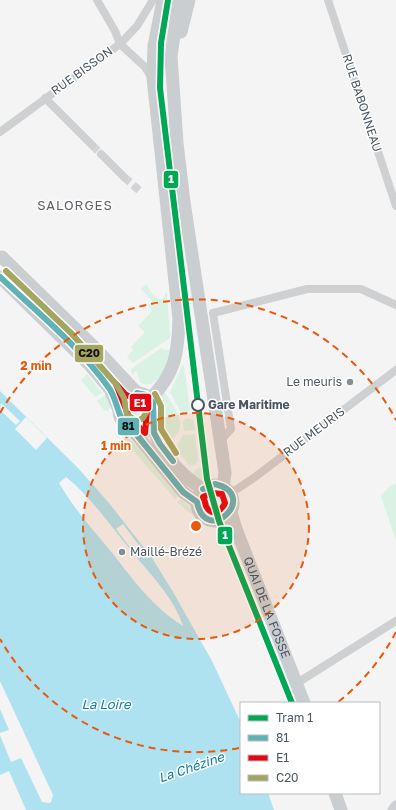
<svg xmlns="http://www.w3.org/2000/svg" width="396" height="810" viewBox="0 0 396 810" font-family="'Golos Text',sans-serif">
	<rect width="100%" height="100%" fill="#f4f4f4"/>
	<path fill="#d9f2e3" d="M146,284C152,291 153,300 163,299L167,291L170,338L133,363L127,357L133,350L131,347L145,332L138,326L152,311L148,306L152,301L141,289Z
		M82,344H84L118,381L113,385L80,347Z
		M161,348L165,350L171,349L166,366L159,380L157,379L151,384C139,386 140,380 136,371L132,375L131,369Z
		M184,365L190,410L188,413L182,415L170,392L182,366Z
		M87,374L102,393L95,397L81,380Z
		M164,392C173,404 191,428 171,440L165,434L163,435L157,424L161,409L157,398Z
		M106,394L111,406L108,411L104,410L97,401Z
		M124 411a13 13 0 1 1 26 0a13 13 0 1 1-26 0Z
		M186,418L193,420L195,430L184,431L183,422Z
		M124,434L138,447L178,496L175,499C158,478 139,459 123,437Z
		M195,434L198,461L195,465L190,466L179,453L176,447L183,435Z
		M201,467L203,468L204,480H200L193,474L195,470Z
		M396,484V541L381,496L390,486Z
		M217,489C229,492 232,505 223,513Z
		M208,491L214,516C202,514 199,500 208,491Z
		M181,499L190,507L195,516L187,511L177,502Z"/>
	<path fill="#aee2f0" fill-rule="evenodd" d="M0,391L78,468L109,503L152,558L173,592L212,661L241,723V793H268L274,810H26L9,771L0,775ZM66,477C91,497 109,524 129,548C148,572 174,597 183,626C154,608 134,581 113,554C94,531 74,509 59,483Z"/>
	<path fill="#f4f4f4" d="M1,403L20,421L16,425L0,410Z
		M26,417L47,438L36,450L15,429Z
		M123,524L144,552L137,557L116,529Z
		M0,681L53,795L51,802L49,803L42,802L21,758L11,762L0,735V733L9,730L0,709Z"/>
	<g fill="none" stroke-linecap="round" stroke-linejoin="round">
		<path stroke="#d2d4d7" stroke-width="8" stroke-dasharray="8 4" stroke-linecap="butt" d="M92,145L101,154
			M124,177L140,191"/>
		<path stroke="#ced0d2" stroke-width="8" d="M97,0L115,31L120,44L145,67L152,78
			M328,0L396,206
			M45,98L92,145
			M0,132L120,44L137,26L153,0
			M101,154L124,177
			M221,440L231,429L213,313L307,289H361L396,305
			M231,493L255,477L396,370
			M297,683L396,621"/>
		<path stroke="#ced0d4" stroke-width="11" d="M393,810L396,806"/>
		<g stroke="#caced1" stroke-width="13">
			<path d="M179,0L171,56L177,143L184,202L223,459L225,473L223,486"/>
			<path d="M181,32L189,0"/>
			<path d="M2,257L96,349L137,393"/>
			<path d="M0,277L90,365L110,389L119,410"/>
			<circle cx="137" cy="411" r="18"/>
			<path d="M150,399C175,374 178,354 179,319L153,78L154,46L163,0"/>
			<path d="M153,420C153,446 181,476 203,489"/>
			<path d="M132,429L183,492L197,502"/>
			<circle cx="215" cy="503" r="18"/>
			<path id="s1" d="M231,512L236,529L304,703"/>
			<path d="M335,793L341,810"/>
		</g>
		<path stroke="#c9cacc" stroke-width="1" d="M190,303L191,345"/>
		<g stroke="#fff" stroke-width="9">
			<path id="bus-1" d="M0,277C37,312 79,346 109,388C119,402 116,420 132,429L183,492L197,502C206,548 261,495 215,484L203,489
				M137,393L146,395L153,403L154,433L160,444L173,461"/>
		</g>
		<g stroke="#fff" stroke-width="9">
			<path id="bus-2" d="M116,384L125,394L144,405L147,411L145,433L129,417Z
				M212,493L222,494L225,503C222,510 212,518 206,506C205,503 205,500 203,497Z"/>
		</g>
		<g stroke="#fff" stroke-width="9">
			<path id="bus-3" d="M6,271L71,333L116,384L124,398L127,415L137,421L143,418L147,411L142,404L135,401
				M155,394L161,406V429L176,453"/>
		</g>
		<use href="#bus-1" stroke="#61b2b5" stroke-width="6"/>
		<use href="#bus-2" stroke="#e30613" stroke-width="6"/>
		<use href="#bus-3" stroke="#a4a560" stroke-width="6"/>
		<g stroke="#fff" stroke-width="9">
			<path id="tram-1" d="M168,0L161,43L160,88L207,479L219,521L292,703"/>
		</g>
		<use href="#tram-1" stroke="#00a754" stroke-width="6"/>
	</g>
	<circle cx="196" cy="526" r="113" fill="#e8590c" fill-opacity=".12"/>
	<g fill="none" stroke="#e8590c" stroke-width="2" stroke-dasharray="7 5">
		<circle cx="196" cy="526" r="113"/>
		<path d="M396 632A226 226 0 0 1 337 703M239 748A226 226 0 0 1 0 639M0 413A226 226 0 0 1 396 420"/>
	</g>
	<g fill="#868d94" stroke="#fff" stroke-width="1.5">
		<circle cx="350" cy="382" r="4"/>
		<circle cx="122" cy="552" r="4"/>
	</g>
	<circle fill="#fff" stroke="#4a5661" stroke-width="2" cx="198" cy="405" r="6"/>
	<g text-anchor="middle" stroke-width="3" stroke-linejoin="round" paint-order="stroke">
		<g font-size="12" fill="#4a5661" stroke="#fff">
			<text transform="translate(82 71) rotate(-36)" y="4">RUE BISSON</text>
			<text transform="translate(362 103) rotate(72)" y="4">RUE BABONNEAU</text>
			<text transform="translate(314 432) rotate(-37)" y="4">RUE MEURIS</text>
			<text dy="4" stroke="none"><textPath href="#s1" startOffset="102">QUAI DE LA FOSSE</textPath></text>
		</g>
		<g font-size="12" fill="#4a5661" stroke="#fff" text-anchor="end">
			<text x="342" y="386">Le meuris</text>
			<text x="130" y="556" text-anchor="start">Maillé-Brézé</text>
		</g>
		<g font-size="12" font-weight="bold" fill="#4a5661" stroke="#fff" text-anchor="start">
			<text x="208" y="409">Gare Maritime</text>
		</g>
		<g font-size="13" letter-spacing="1" fill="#5f6368" stroke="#fff">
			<text x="75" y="210">SALORGES</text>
		</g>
		<g font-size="13" font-style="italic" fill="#0c7c9b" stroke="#fff">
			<text x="106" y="709">La Loire</text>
			<text transform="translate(191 767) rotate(-19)" y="5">La Chézine</text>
		</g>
	</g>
	<circle cx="196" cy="526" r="6" fill="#e8590c" stroke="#fff" stroke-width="2"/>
	<g font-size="12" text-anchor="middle" font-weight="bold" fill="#e8590c" stroke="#fff" stroke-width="3" stroke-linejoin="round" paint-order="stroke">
		<text x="36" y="370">2 min</text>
		<text x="116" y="450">1 min</text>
	</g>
	<g stroke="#fff" stroke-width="1.5">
		<rect x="163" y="170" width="16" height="19" rx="4" fill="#00a754"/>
		<rect x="74" y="344" width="30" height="19" rx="4" fill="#a4a560"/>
		<rect x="129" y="393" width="23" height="19" rx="4" fill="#e30613"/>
		<rect x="117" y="417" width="23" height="19" rx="4" fill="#61b2b5"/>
		<rect x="217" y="526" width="16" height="19" rx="4" fill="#00a754"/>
	</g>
	<g font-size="11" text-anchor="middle" font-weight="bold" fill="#fff">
		<text x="171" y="183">1</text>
		<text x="140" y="407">E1</text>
		<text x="225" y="539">1</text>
	</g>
	<g font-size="11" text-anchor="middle" font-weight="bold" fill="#111">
		<text x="89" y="357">C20</text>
		<text x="128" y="430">81</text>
	</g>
	<rect x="240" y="702" width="140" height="92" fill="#ffffff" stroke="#b7bbc0"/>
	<rect x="248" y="715" width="20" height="6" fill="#00a754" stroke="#b7bbc0"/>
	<text x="276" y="722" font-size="12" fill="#4a5661">Tram 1</text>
	<rect x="248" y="735" width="20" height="6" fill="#61b2b5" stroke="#b7bbc0"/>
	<text x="276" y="742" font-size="12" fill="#4a5661">81</text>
	<rect x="248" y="755" width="20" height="6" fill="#e30613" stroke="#b7bbc0"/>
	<text x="276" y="762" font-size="12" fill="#4a5661">E1</text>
	<rect x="248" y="775" width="20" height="6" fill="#a4a560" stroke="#b7bbc0"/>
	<text x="276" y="782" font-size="12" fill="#4a5661">C20</text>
</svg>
